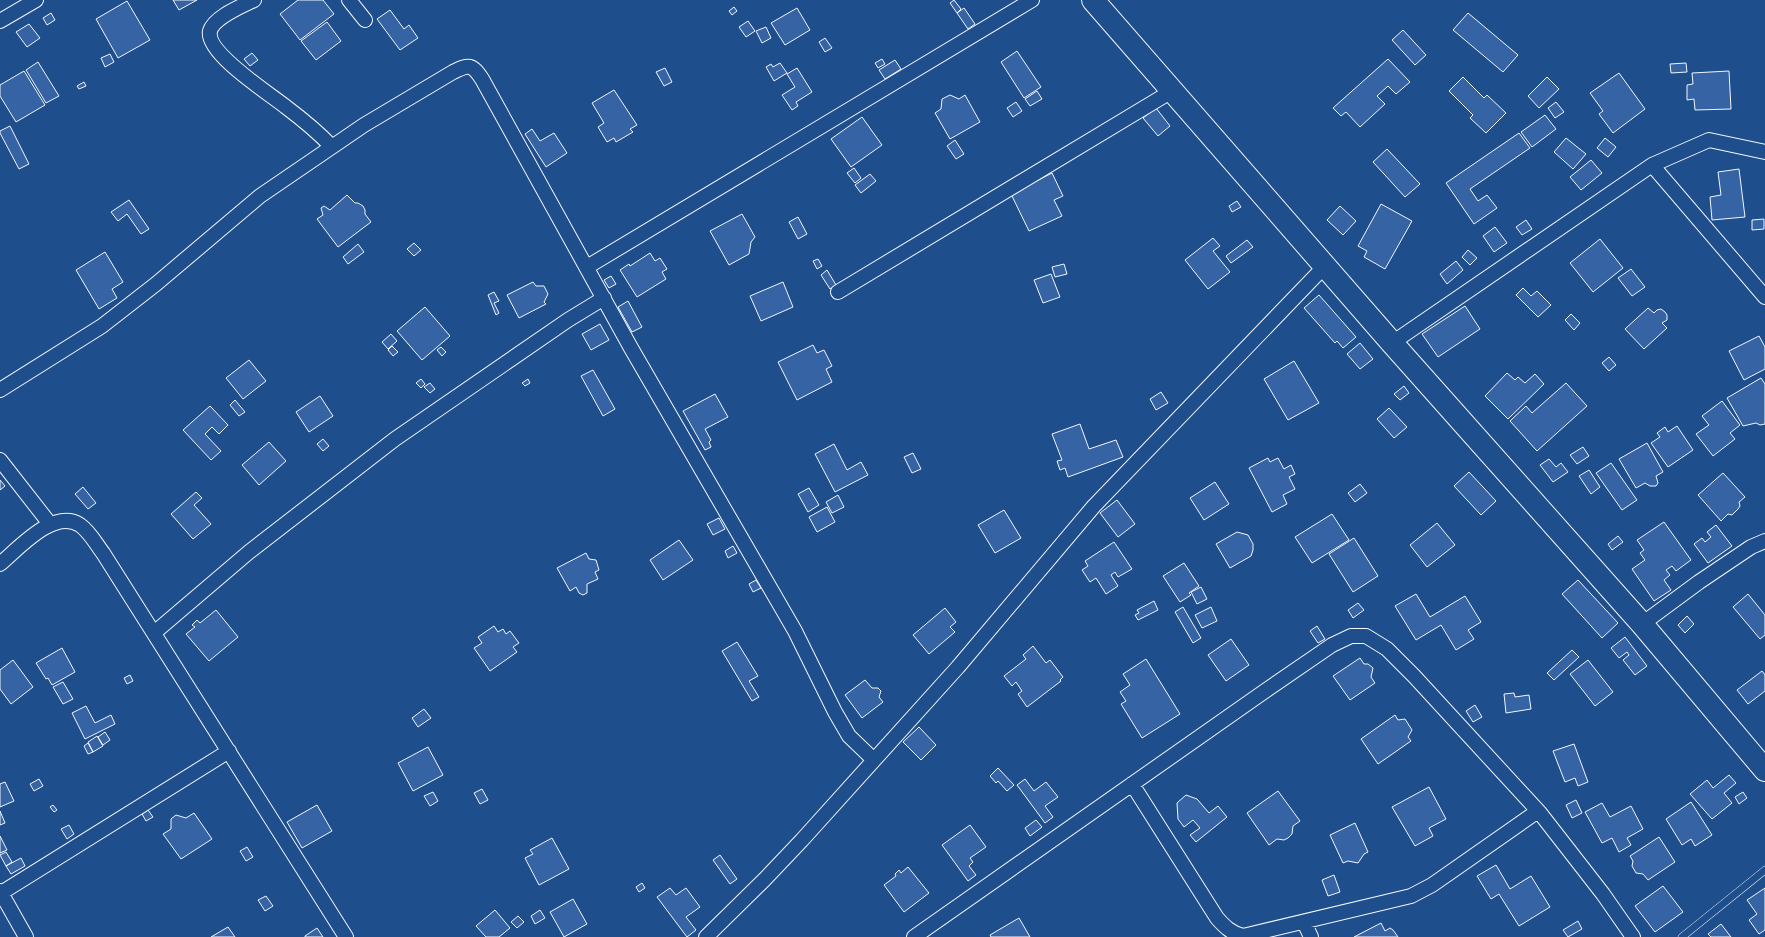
<svg xmlns="http://www.w3.org/2000/svg" width="1765" height="937" viewBox="0 0 1765 937" font-family="'Source Sans 3',sans-serif">
	<rect width="100%" height="100%" fill="#1f4e8c"/>
	<path fill="#3563a3" stroke="#f2f6ff" d="M173,0H197L179,10Z
		M298,0H323L334,14L300,40L280,14Z
		M954,0L961,9L957,13L950,3Z
		M127,1L150,40L118,58L96,19Z
		M734,7L737,11L732,15L729,11Z
		M797,8L810,30L785,45L771,23Z
		M964,8L975,24L968,29L957,13Z
		M390,10L404,29L409,25L418,38L400,50L377,19Z
		M51,13L55,20L47,25L43,18Z
		M1468,13L1518,55L1503,72L1453,30Z
		M748,21L755,31L746,37L739,27Z
		M327,22L341,41L316,60L301,41Z
		M29,24L40,38L27,47L16,32Z
		M766,27L771,38L762,43L756,31Z
		M1403,30L1426,55L1415,65L1392,40Z
		M825,38L832,48L825,52L819,42Z
		M1017,51L1041,87L1024,98L1001,62Z
		M252,53L258,60L250,66L244,59Z
		M110,54L114,62L105,67L101,58Z
		M882,59L885,64L878,68L875,63Z
		M1388,59L1410,82L1396,94L1388,86L1377,96L1385,104L1360,127L1346,112L1341,116L1333,108Z
		M895,60L901,69L885,79L879,70Z
		M38,62L59,96L46,103L26,70Z
		M780,63L787,73L774,81L766,67L771,64L773,67Z
		M1686,63L1687,72L1671,73L1670,64Z
		M665,68L672,82L664,86L656,72Z
		M797,68L812,92L796,102L798,106L792,110L782,95L795,87L787,74Z
		M24,71L45,105L16,122L0,96V85Z
		M1729,71L1731,109L1695,110L1694,99L1687,100V85L1693,84L1692,73Z
		M1619,73L1645,109L1613,133L1599,114L1603,111L1590,93Z
		M1463,77L1484,98L1487,95L1506,113L1486,133L1470,118L1473,115L1449,91Z
		M1547,77L1559,89L1539,108L1528,96Z
		M84,82L86,86L79,89L77,86Z
		M614,90L637,125L630,129L633,132L616,142L614,138L607,142L598,127L604,123L592,103Z
		M1037,91L1042,99L1030,106L1025,99Z
		M950,95L959,99L965,95L980,122L950,139L935,113L941,109L942,99Z
		M1016,102L1022,111L1013,117L1007,108Z
		M1556,102L1564,112L1555,118L1548,108Z
		M1156,108L1170,126L1158,136L1143,118Z
		M1545,115L1556,129L1532,147L1521,132Z
		M862,117L882,145L851,167L831,139Z
		M10,126L29,164L19,169L0,133V131Z
		M532,129L540,141L554,133L567,153L546,167L525,134Z
		M1519,133L1530,148L1470,189L1478,201L1487,195L1497,208L1474,224L1446,183Z
		M1566,138L1586,154L1573,169L1554,152Z
		M1605,138L1616,147L1608,157L1597,148Z
		M955,140L964,154L956,159L947,146Z
		M1387,149L1420,184L1405,197L1373,162Z
		M1591,160L1602,173L1581,190L1570,177Z
		M854,168L861,178L855,183L847,173Z
		M1739,169L1745,217L1712,220L1710,197L1721,195L1718,172Z
		M1052,173L1063,196L1054,200L1062,216L1029,231L1011,194Z
		M870,174L876,181L861,193L855,185Z
		M347,195L355,203H358L363,206L365,210V214L371,222L338,247L317,219L323,215L321,208L324,206L330,210Z
		M129,200L149,229L141,234L127,214L118,221L111,212Z
		M1237,201L1241,207L1232,212L1229,206Z
		M1381,204L1412,221L1385,269L1364,257L1367,251L1358,246Z
		M1340,206L1356,221L1343,235L1327,220Z
		M742,214L755,237L751,242L749,254L729,265L710,231Z
		M798,217L807,234L798,239L789,222Z
		M1764,219V229L1752,230V220Z
		M1526,220L1532,229L1522,235L1516,227Z
		M1495,227L1507,243L1494,252L1483,236Z
		M1213,238L1220,246L1213,251L1230,272L1208,289L1185,260Z
		M1600,239L1623,268L1593,292L1570,263Z
		M1247,240L1253,247L1231,263L1226,256Z
		M414,243L421,250L414,256L407,249Z
		M358,244L364,252L348,264L343,257Z
		M1468,250L1477,258L1470,265L1462,257Z
		M105,252L123,282L112,289L117,298L99,309L76,270Z
		M650,253L655,261L660,258L667,269L662,272L666,279L637,297L620,270L629,264L630,266Z
		M818,259L822,266L817,269L813,261Z
		M1456,261L1463,270L1447,284L1440,274Z
		M1064,264L1067,274L1055,277L1052,267Z
		M1631,269L1645,287L1632,296L1618,278Z
		M827,270L836,285L830,289L821,275Z
		M1051,274L1060,297L1043,303L1034,280Z
		M611,276L616,284L609,288L604,280Z
		M533,282L536,286H544L548,294L544,302L546,304L519,318L507,295Z
		M783,282L793,307L761,321L750,296Z
		M1523,288L1531,296L1537,291L1551,305L1538,317L1516,295Z
		M494,292L499,301L494,303L499,313L496,315L488,295Z
		M1319,295L1356,337L1343,348L1337,341L1335,343L1304,308Z
		M628,301L642,327L632,332L618,307Z
		M1465,306L1480,329L1438,357L1422,334Z
		M425,307L450,336L422,360L397,331Z
		M1648,308L1654,313L1657,310L1661,309L1665,312L1667,315V320L1662,323L1667,328L1644,349L1625,329Z
		M1571,314L1580,323L1574,330L1565,320Z
		M600,324L609,340L591,350L582,334Z
		M391,334L397,341L388,349L382,342Z
		M1759,336L1765,347V369L1744,380L1729,351Z
		M1360,343L1373,359L1360,369L1347,354Z
		M813,345L817,353L824,350L832,366L826,369L832,382L797,400L778,362Z
		M392,346L398,352L393,356L388,350Z
		M441,347L446,352L442,356L437,350Z
		M1609,357L1616,365L1609,371L1602,363Z
		M249,360L266,381L243,399L226,378Z
		M1294,361L1319,403L1288,420L1264,379Z
		M593,370L615,409L603,416L581,376Z
		M1507,373L1515,380L1518,377L1525,383L1535,374L1544,384L1508,419L1485,396Z
		M1761,378L1765,384V424L1760,425L1756,423L1743,426L1727,398Z
		M421,379L425,384L421,388L416,383Z
		M528,379L530,383L525,386L522,383Z
		M430,383L435,389L430,393L424,387Z
		M1566,383L1587,406L1537,451L1510,421L1526,406L1532,413Z
		M1404,386L1409,393L1400,400L1394,394Z
		M1161,392L1168,403L1156,410L1150,399Z
		M715,394L728,417L705,429L711,440L709,442L711,447L705,450L683,411Z
		M320,396L333,416L309,432L296,412Z
		M235,400L245,412L239,416L230,405Z
		M1722,401L1740,425L1730,433L1735,439L1713,456L1696,434L1709,425L1702,416Z
		M210,406L228,425L219,434L212,427L205,434L221,451L211,460L183,430Z
		M1389,408L1407,427L1394,438L1377,419Z
		M1080,424L1089,449L1116,440L1123,457L1068,477L1065,468L1060,470L1057,461L1062,460L1052,434Z
		M1677,426L1693,450L1668,467L1651,443L1660,437L1657,433L1665,427L1668,432Z
		M323,439L329,446L323,451L317,444Z
		M269,442L286,461L259,485L242,465Z
		M1647,443L1663,472L1656,476L1658,483L1656,486H1650L1645,483L1636,488L1619,459Z
		M834,444L847,470L861,462L868,475L835,492L815,454Z
		M1583,447L1589,456L1577,464L1570,455Z
		M913,453L921,469L912,473L904,457Z
		M1268,458L1270,462L1278,458L1284,469L1291,465L1295,474L1289,477L1295,489L1283,495L1287,504L1272,512L1249,468Z
		M1549,459L1556,467L1561,463L1568,472L1553,482L1540,465Z
		M1611,463L1637,500L1622,510L1596,473Z
		M1589,470L1600,487L1591,494L1579,476Z
		M1469,472L1496,501L1481,515L1454,486Z
		M1723,473L1745,497L1739,502L1740,506L1738,509L1732,515L1728,514L1721,521L1698,495Z
		M0,480L5,486L0,490Z
		M1215,482L1229,504L1204,520L1190,498Z
		M1360,484L1367,493L1355,502L1348,493Z
		M83,487L96,503L88,509L75,494Z
		M809,488L819,505L808,512L798,494Z
		M196,492L202,498L194,505L211,524L193,539L171,514Z
		M838,495L844,507L832,513L826,502Z
		M1117,500L1135,524L1118,537L1100,513Z
		M827,507L835,522L817,532L809,517Z
		M1004,510L1021,538L995,553L978,525Z
		M1332,514L1349,540L1312,563L1295,537Z
		M719,518L725,529L713,535L707,524Z
		M1664,522L1691,560L1676,571L1672,566L1666,570L1670,575L1664,580L1671,590L1654,601L1632,569L1645,560L1640,553L1644,550L1637,540Z
		M1437,523L1455,545L1427,567L1410,545Z
		M1716,525L1732,546L1708,563L1694,544L1702,538L1705,542L1711,537L1707,532Z
		M1237,532L1248,535L1253,544V550L1251,556L1230,568L1216,544Z
		M1618,536L1623,542L1612,550L1608,544Z
		M1354,538L1378,576L1353,592L1329,554Z
		M679,540L693,560L663,580L650,560Z
		M1114,542L1132,569L1118,577L1115,572L1111,575L1118,586L1106,594L1096,578L1090,582L1082,570L1088,566L1085,561Z
		M733,546L737,553L728,558L725,551Z
		M586,553L589,559L596,560L599,570L595,572L598,579L587,584V593L583,595L579,593L576,587L570,591L557,568Z
		M1184,563L1199,586L1189,593L1191,595L1180,602L1163,576Z
		M756,580L761,588L753,592L749,584Z
		M1578,580L1618,623L1602,638L1562,594Z
		M1201,587L1207,599L1197,604L1191,592Z
		M1416,594L1430,617L1465,596L1481,622L1468,630L1474,639L1456,650L1441,625L1416,640L1395,606Z
		M1748,594L1765,615V635L1760,639L1733,607Z
		M1154,601L1158,610L1138,620L1135,615L1139,613L1137,610Z
		M1358,603L1364,610L1353,618L1348,610Z
		M1183,607L1201,638L1193,643L1175,612Z
		M1211,607L1217,621L1202,628L1195,615Z
		M945,608L956,622L950,627L955,632L929,654L913,635Z
		M216,610L238,637L209,661L186,634L195,627L192,625L197,620L200,623Z
		M1687,616L1694,624L1685,633L1678,625Z
		M494,626L498,632L503,629L506,634L510,631L519,643L513,647L517,652L490,671L474,648L482,643L478,637Z
		M1317,626L1325,639L1318,643L1310,631Z
		M1625,637L1647,666L1635,675L1623,660L1629,655L1627,652L1619,658L1611,648Z
		M1231,639L1249,665L1226,681L1208,655Z
		M737,642L758,676L749,681L759,697L752,701L722,651Z
		M1033,646L1046,663L1050,660L1063,677L1060,680L1061,681L1027,707L1018,694L1022,691L1016,682L1012,686L1004,676L1026,659L1023,655Z
		M62,648L75,672L52,685L48,678L46,679L36,663Z
		M1572,650L1579,657L1554,680L1547,673Z
		M1360,658L1364,664H1368L1373,668L1371,677L1375,683L1350,700L1333,676Z
		M1146,659L1180,714L1142,738L1121,704L1126,701L1120,692L1130,685L1123,674Z
		M13,660L33,687L11,704L0,689V670Z
		M1588,660L1613,692L1595,706L1570,674Z
		M1762,671L1765,675V691L1748,704L1737,690Z
		M130,675L133,681L127,684L124,678Z
		M865,680L872,688H878L881,691L879,697L883,702L862,718L845,695Z
		M63,682L73,699L63,704L53,687Z
		M1514,693L1515,697L1529,695L1531,709L1506,713L1504,694Z
		M1475,705L1482,717L1473,722L1466,711Z
		M86,706L95,723L111,715L115,724L85,739L72,713Z
		M424,709L431,718L418,727L412,718Z
		M1395,715L1398,720L1405,719L1412,730L1408,737L1411,741L1378,764L1361,739Z
		M919,727L936,745L921,760L903,742Z
		M105,732L110,740L103,745L98,737Z
		M97,736L103,746L93,752L88,742Z
		M88,743L93,752L88,754L84,746Z
		M1574,744L1588,782L1578,786L1575,778L1565,782L1553,751Z
		M428,747L443,775L413,791L398,763Z
		M998,768L1014,785L1007,791L998,781L996,783L990,776Z
		M1729,775L1736,783L1724,793L1732,803L1712,819L1690,794L1707,780L1713,788Z
		M39,779L43,786L34,791L30,784Z
		M1025,779L1034,791L1046,782L1058,797L1045,806L1053,817L1045,823L1017,785Z
		M5,782L14,801L0,807V784Z
		M1429,787L1446,819L1429,828L1433,836L1415,846L1392,807Z
		M482,789L488,800L480,804L474,793Z
		M1278,791L1300,821L1293,826L1292,834L1288,838L1284,840L1277,839L1269,845L1247,813Z
		M433,792L438,801L430,806L424,796Z
		M1743,792L1747,798L1739,804L1735,797Z
		M1186,795L1197,799L1209,813L1218,806L1227,817L1196,842L1190,835L1200,828L1193,820L1184,827L1178,819L1177,803Z
		M1576,800L1582,813L1572,818L1566,805Z
		M1691,802L1712,835L1695,846L1691,839L1682,845L1666,819Z
		M1602,803L1610,817L1631,806L1643,829L1627,838L1631,845L1619,852L1612,838L1602,843L1585,812Z
		M53,805L57,810L54,812L50,807Z
		M317,805L332,831L302,848L287,822Z
		M148,810L153,817L146,821L142,814Z
		M0,811L5,823L0,825Z
		M194,813L212,839L181,859L163,834L171,829V819L176,815L186,818Z
		M1036,820L1042,827L1030,836L1025,828Z
		M1355,823L1368,852L1364,854L1358,863L1348,861L1343,863L1330,835Z
		M69,825L74,834L67,839L61,829Z
		M970,825L986,847L970,858L973,862L969,866L976,875L968,881L942,845Z
		M0,836L7,850L0,853Z
		M1659,837L1675,862L1648,880L1643,874L1636,873L1632,866L1633,861L1630,856Z
		M552,838L569,869L539,885L525,858L533,854L530,850Z
		M247,847L253,857L246,861L240,851Z
		M6,852L12,862L6,866L0,855Z
		M720,855L737,879L730,884L713,860Z
		M21,858L25,866L11,874L6,866Z
		M1496,865L1510,889L1531,876L1550,907L1519,926L1499,894L1491,899L1477,876Z
		M908,867L929,893L904,912L884,885L896,876L895,874L899,870L901,873Z
		M1334,875L1340,892L1328,896L1322,880Z
		M642,883L645,888L639,892L636,887Z
		M1663,886L1683,912L1655,932L1635,906Z
		M670,888L676,895L686,888L700,907L686,917L696,930L687,937L657,897Z
		M1765,888V930L1759,934L1749,920L1757,914L1747,900Z
		M266,896L273,906L265,911L258,900Z
		M573,899L587,924L564,937L550,912Z
		M495,910L510,928L499,937H486L476,926Z
		M540,910L545,918L535,924L531,916Z
		M518,916L524,922L517,928L511,922Z
		M1019,918L1030,937H991L990,935Z
		M1578,921L1582,929L1568,937L1563,930Z
		M1381,923L1385,931L1390,928L1393,930L1398,937H1354Z
		M1721,924L1731,937H1711L1708,934Z
		M228,927L235,937H211Z
		M317,928L323,937H305V936Z"/>
	<g fill="none" stroke-linecap="round" stroke-linejoin="round">
		<g stroke="#f2f6ff" stroke-width="8">
			<path id="service" d="M1682,937L1765,870"/>
		</g>
		<g stroke="#f2f6ff" stroke-width="16">
			<path id="minor" d="M254,0C242,6 214,17 210,31C205,53 270,94 286,107C302,119 318,132 332,147
				M349,0L365,20
				M0,21L36,0
				M1652,165L1765,297
				M587,267L1032,0
				M838,292L1172,91
				M1392,343L1652,165L1709,140L1765,152
				M0,390L102,326L156,284L260,196L364,125L453,72C469,64 472,64 482,79L631,348L795,631L835,712L849,736L874,760
				M0,460L50,524
				M0,564C19,548 54,508 80,525C90,532 96,544 103,553L346,937
				M1642,624L1699,582L1751,547L1765,541
				M154,633L249,552L395,439L568,320L604,298
				M1132,784L1217,918C1225,927 1231,933 1243,936L1411,896L1432,885L1538,811
				M0,891L26,937
				M1,893L229,751
				M1304,922L1311,937
				M706,937L765,879L802,840L958,667L1094,506L1325,266
				M914,937L1265,691L1332,645L1351,636H1366L1387,649L1414,676L1540,813L1603,894L1633,937"/>
		</g>
		<g stroke="#f2f6ff" stroke-width="24">
			<path id="trunk" d="M1093,0L1392,343L1642,624L1765,770"/>
		</g>
		<use href="#service" stroke="#1f4e8c" stroke-width="7"/>
		<use href="#minor" stroke="#1f4e8c" stroke-width="14"/>
		<use href="#trunk" stroke="#1f4e8c" stroke-width="22"/>
	</g>
</svg>
